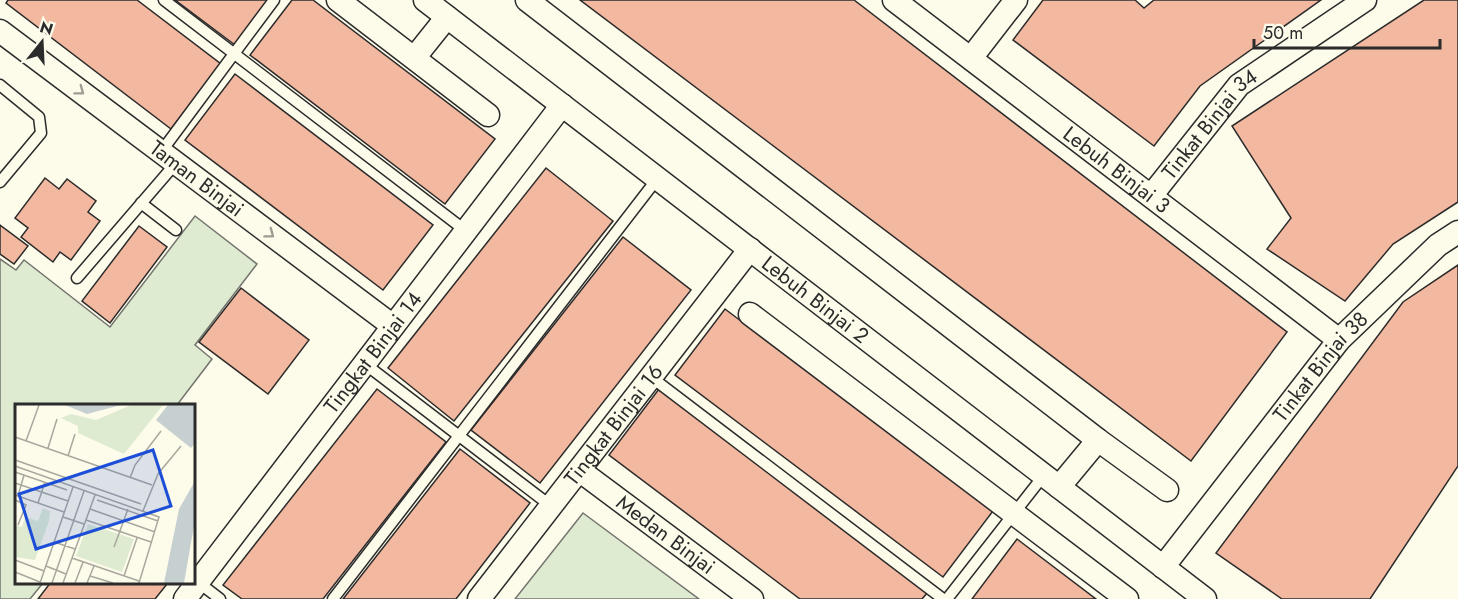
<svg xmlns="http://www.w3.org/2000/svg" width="1458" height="599" viewBox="0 0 1458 599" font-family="Jost,sans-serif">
	<rect width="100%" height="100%" fill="#fdfbea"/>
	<path fill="#deebd1" stroke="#74746e" stroke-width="1.5" d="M195,216L257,264L195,345L212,359L177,405L16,406V582L43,583L30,599H0V259L16,270L24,260L110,327Z
		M583,513L699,599H515Z"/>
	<path fill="#f2b8a0" stroke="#2b2b2b" stroke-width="1.5" d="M8,0H137L221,64L171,129L6,3Z
		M175,0H270L235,45Z
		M292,0H313L495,139L445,204L250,55Z
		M580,0H854L1287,332L1191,461Z
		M1043,0H1135L1144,8L1154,0H1321L1200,86L1154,146L1013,40Z
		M1424,0H1458V202L1393,244L1345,301L1267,249L1291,218L1232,126Z
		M235,74L433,225L383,290L185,140Z
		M546,168L613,221L454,421L388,368Z
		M45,178L59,189L67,179L96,201L88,212L100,221L71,260L60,252L53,262L21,237L28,228L15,218Z
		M0,225L28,246L14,264L0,254Z
		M139,226L167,247L110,323L82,301Z
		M623,237L691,290L540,483L471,430Z
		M1458,265V466L1370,599H1282L1216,553L1403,302Z
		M241,288L309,340L268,394L199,342Z
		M725,309L993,511L943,577L675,375Z
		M377,389L446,442L323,599H242L223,585Z
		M659,389L928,592L922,599H800L609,455Z
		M460,449L530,503L456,599H343Z
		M1017,539L1096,599H972Z
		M51,582H165L167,584L155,599H38Z"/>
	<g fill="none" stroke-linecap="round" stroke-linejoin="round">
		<g stroke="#2b2b2b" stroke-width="13">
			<path id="service" d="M164,0L466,231
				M0,85L39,117L41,133L0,182
				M161,152L274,0
				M141,203L176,230
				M77,278L176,163
				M365,364L551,506
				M651,377L943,599
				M198,582L220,599
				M333,599L657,179
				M947,599L1044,475"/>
		</g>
		<g stroke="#2b2b2b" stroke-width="25">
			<g id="minor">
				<path d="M338,0L488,115"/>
				<path id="s1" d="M425,0L1205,599"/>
				<path d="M527,0L1098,440L1167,490"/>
				<path id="s2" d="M894,0L1339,340"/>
				<path id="s3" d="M0,31L393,326"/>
				<path d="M415,57L447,17"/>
				<path d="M971,58L1016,0"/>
				<path id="s4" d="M1151,196L1239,85L1365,0"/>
				<path d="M750,314L1127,599"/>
				<path id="s5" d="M579,470L752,599"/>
				<path d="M1059,487L1098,440"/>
				<path id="s6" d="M1163,567L1339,340L1438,245L1458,232"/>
				<path id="s7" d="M185,599L562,105"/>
				<path id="s8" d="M479,599L750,249"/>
			</g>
		</g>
		<use href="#service" stroke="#fdfbea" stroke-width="10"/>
		<use href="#minor" stroke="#fdfbea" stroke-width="22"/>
	</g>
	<defs><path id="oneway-chevron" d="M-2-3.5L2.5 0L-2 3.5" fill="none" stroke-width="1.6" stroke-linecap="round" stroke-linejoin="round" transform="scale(1.5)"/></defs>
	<g stroke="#9e9d94">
		<use href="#oneway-chevron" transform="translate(80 91) rotate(37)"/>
		<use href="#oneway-chevron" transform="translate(270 234) rotate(37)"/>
	</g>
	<g text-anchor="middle" stroke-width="4.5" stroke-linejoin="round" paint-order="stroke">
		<g font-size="21" fill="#2b2b2b" stroke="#fdfbea">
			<text dy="7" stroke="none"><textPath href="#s4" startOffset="93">Tinkat Binjai 34</textPath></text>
			<text dy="7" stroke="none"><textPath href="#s2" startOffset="280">Lebuh Binjai 3</textPath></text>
			<text dy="7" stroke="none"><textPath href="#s3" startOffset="246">Taman Binjai</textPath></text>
			<text dy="7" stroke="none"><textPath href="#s1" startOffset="492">Lebuh Binjai 2</textPath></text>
			<text dy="7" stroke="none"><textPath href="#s7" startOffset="310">Tingkat Binjai 14</textPath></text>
			<text dy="7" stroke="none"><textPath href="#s6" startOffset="255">Tinkat Binjai 38</textPath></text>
			<text dy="7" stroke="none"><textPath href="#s8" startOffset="220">Tingkat Binjai 16</textPath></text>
			<text dy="7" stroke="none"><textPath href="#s5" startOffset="108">Medan Binjai</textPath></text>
		</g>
	</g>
	<g transform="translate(15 404)">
		<rect width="180" height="180" fill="#fdfbea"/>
		<path d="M116,1H148L109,50L63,29V22L46,14L56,10L81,16ZM28,104L35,107L34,117L20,156L0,153V121L7,123L10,113L23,117ZM73,120L119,135L107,168L61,152Z" fill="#deebd1"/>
		<path d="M50,1H106L72,10ZM153,1H180V39L176,44L141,16ZM180,77V116L169,179H149L164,105Z" fill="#c7d0d0"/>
		<path fill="none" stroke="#a9a89e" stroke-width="1.5" d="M0,33L137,81M11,37L24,1M33,44L42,15M53,52L60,30M0,56L126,100M0,62L144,113L124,179M0,68L52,86M115,74L120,61L146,27M0,79L53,97M0,91L49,108M3,92L9,71M0,96L11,101L3,121M82,96L143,117M23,99L30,78M75,105L140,128M128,107L143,70L166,42M48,113L69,120M71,116L136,138M39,138L60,145M99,143L113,105M57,154L124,177M0,156L29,167M31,162L51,170M0,168L25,178M75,172L98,179M109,172L122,134M25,179L58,83M37,179L69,87M48,179L80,91M60,179L68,158M72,179L79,162"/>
		<path fill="#1d4ed8" fill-opacity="0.15" stroke="#1d4ed8" stroke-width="3" d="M138,46L156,102L21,145L4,90Z"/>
		<rect width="180" height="180" fill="none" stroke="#2b2b2b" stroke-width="3"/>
	</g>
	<g transform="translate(42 42) rotate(18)" stroke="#fdfbea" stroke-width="4.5" paint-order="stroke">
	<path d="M0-4.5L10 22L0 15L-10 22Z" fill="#2b2b2b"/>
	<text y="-9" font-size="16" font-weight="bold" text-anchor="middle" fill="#2b2b2b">N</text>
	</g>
	<path d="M1254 39v9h186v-9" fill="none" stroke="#2b2b2b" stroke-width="3"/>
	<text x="1263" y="39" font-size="18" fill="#2b2b2b" stroke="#fdfbea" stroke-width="4.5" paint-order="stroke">50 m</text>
</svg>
